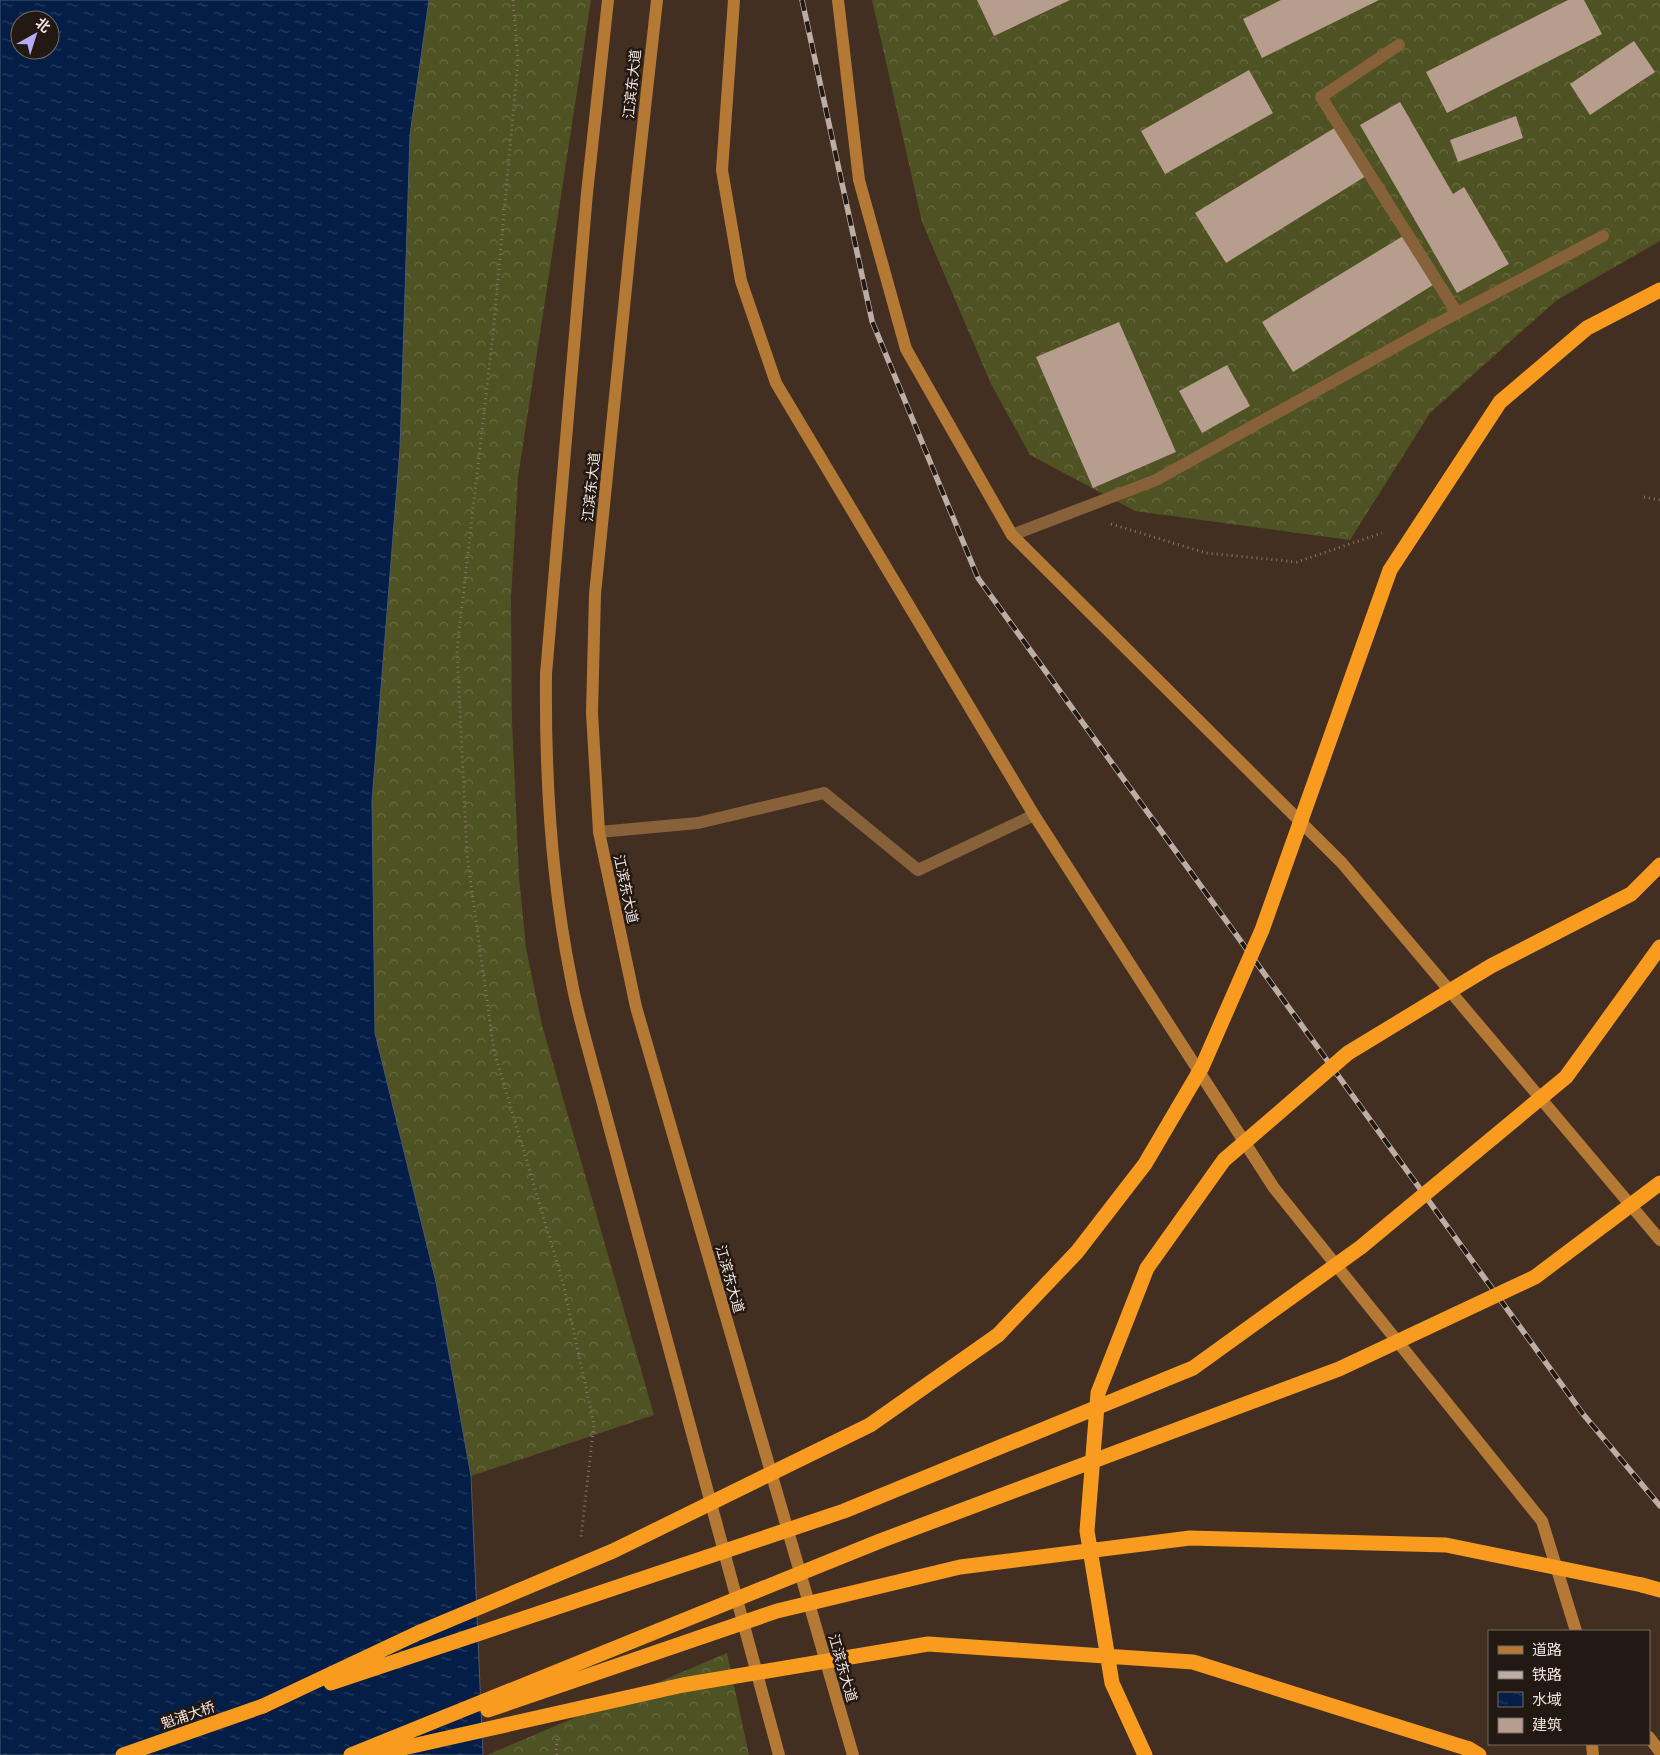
<svg xmlns="http://www.w3.org/2000/svg" width="1660" height="1755" viewBox="0 0 1660 1755" font-family="Helvetica,'Noto Sans SC',sans-serif">
	<defs>
		<pattern id="forest-crowns" width="20" height="18" patternUnits="userSpaceOnUse" patternTransform="scale(1.25)"><rect width="20" height="18" fill="#4f5222"/><path d="M2 6a3 3 0 1 1 6 0M12 15a3 3 0 1 1 6 0" fill="none" stroke="#696b42"/></pattern>
		<pattern id="water-ripples" width="26" height="14" patternUnits="userSpaceOnUse" patternTransform="scale(1.25)"><rect width="26" height="14" fill="#041e47"/><path d="M2 4q2-2 4 0t4 0M15 11q2-2 4 0t4 0" fill="none" stroke="#293f61"/></pattern>
	</defs>
	<rect width="100%" height="100%" fill="#432e22"/>
	<path fill="url(#forest-crowns)" d="M429,0H591L518,477L511,598L512,721L519,876L526,948L542,1025L654,1415L471,1476L436,1282L375,1033L372,801L410,135Z
		M872,0H1660V241L1557,300L1430,413L1350,540L1135,511L1030,455L991,384L922,222Z
		M727,1653L749,1755H487Z"/>
	<path fill="url(#water-ripples)" stroke="#4b5974" fill-rule="evenodd" d="M0,0H429L410,135L400,449L372,801L375,1033L436,1282L471,1476L483,1755H0ZM20,20H50V50H20Z"/>
	<path fill="#b79d8e" d="M977,0H1070L994,36Z
		M1281,0H1379L1262,58L1243,19Z
		M1568,0H1584L1602,34L1447,113L1426,72Z
		M1634,41L1655,72L1590,115L1570,84Z
		M1249,70L1273,113L1165,174L1141,131Z
		M1400,102L1453,194L1464,187L1509,264L1457,293L1360,125Z
		M1516,116L1523,138L1458,162L1450,140Z
		M1336,127L1366,176L1226,263L1195,213Z
		M1403,236L1433,285L1293,372L1262,322Z
		M1119,322L1176,452L1093,488L1036,357Z
		M1227,365L1250,406L1202,433L1179,391Z"/>
	<g fill="none" stroke-linecap="round" stroke-linejoin="round">
		<path stroke="#87756b" stroke-width="3" stroke-dasharray="1 4" stroke-linecap="butt" d="M513,0L518,60L493,334L457,649L467,855L494,1051L563,1283L594,1424L581,1537
			M1644,497L1660,500
			M1111,524L1206,553L1297,562L1382,533
			M557,1739L556,1750L557,1755"/>
		<path stroke="#87613a" stroke-width="12" d="M1399,45L1321,97L1457,313
			M1012,535L1156,480L1431,327L1603,236"/>
		<path stroke="#87613a" stroke-width="12" d="M599,832L698,823L824,793L918,870L1034,815"/>
		<path stroke="#b57936" stroke-width="12" d="M608,0L587,193L546,674C545,774 551,880 571,978C575,1001 581,1023 587,1045L779,1755
			M657,0L636,189L595,594L592,713L599,832L636,1007L853,1755
			M734,0L722,170L741,281L776,383L1034,815L1274,1188L1542,1521L1576,1631
			M838,0L859,180L906,349L1012,535L1342,863L1660,1240
			M1649,1737L1660,1752
			M1592,1744L1593,1755"/>
		<path stroke="#f89b1e" stroke-width="15" d="M1642,1585L1660,1590
			M1469,1749L1479,1755
			M123,1755L263,1706"/>
		<g stroke="#bdada4" stroke-width="5.5">
			<path id="rail" d="M802,0L872,321L978,578L1583,1414L1660,1506"/>
		</g>
		<use href="#rail" stroke="#221913" stroke-width="4" stroke-dasharray="11" stroke-linecap="butt"/>
		<path stroke="#f89b1e" stroke-width="15" d="M331,1683L844,1511L1193,1368L1361,1247L1566,1077L1660,947
			M263,1706L418,1633L613,1551L870,1425L998,1335L1077,1252L1145,1164L1202,1067L1262,930L1390,570L1500,402L1587,328L1660,290
			M488,1710L777,1611L960,1567L1190,1538L1446,1545L1642,1585
			M351,1755L880,1541L1339,1369L1535,1277L1660,1183
			M372,1755L683,1685L928,1644L1193,1662L1469,1749
			M1145,1755L1112,1683L1087,1531L1098,1393L1147,1268L1224,1160L1348,1053L1491,966L1631,894L1660,865"/>
	</g>
	<g text-anchor="middle" stroke-width="5" stroke-linejoin="round" paint-order="stroke">
		<g font-size="14" fill="#f2e4dc" stroke="#221913">
			<text transform="translate(632 84) rotate(-84)" y="5">江滨东大道</text>
			<text transform="translate(591 487) rotate(-84)" y="5">江滨东大道</text>
			<text transform="translate(626 889) rotate(78)" y="5">江滨东大道</text>
			<text transform="translate(730 1279) rotate(74)" y="5">江滨东大道</text>
			<text transform="translate(843 1668) rotate(74)" y="5">江滨东大道</text>
			<text transform="translate(188 1715) rotate(-19)" y="5">魁浦大桥</text>
		</g>
	</g>
	<rect x="1488" y="1630" width="162" height="115" fill="#221913" stroke="#756a63"/>
	<rect x="1498" y="1646" width="25" height="8" fill="#b57936" stroke="#756a63"/>
	<text x="1532" y="1655" font-size="15" fill="#f2e4dc">道路</text>
	<rect x="1498" y="1671" width="25" height="8" fill="#bdada4" stroke="#756a63"/>
	<text x="1532" y="1680" font-size="15" fill="#f2e4dc">铁路</text>
	<rect x="1498" y="1692" width="25" height="15" fill="url(#water-ripples)" stroke="#756a63"/>
	<text x="1532" y="1705" font-size="15" fill="#f2e4dc">水域</text>
	<rect x="1498" y="1718" width="25" height="15" fill="#b79d8e" stroke="#756a63"/>
	<text x="1532" y="1730" font-size="15" fill="#f2e4dc">建筑</text>
	<g transform="translate(35 35) rotate(39)"><circle r="24" fill="#221913" stroke="#756a63"/>
	<path d="M0-4L9 19L0 12L-9 19Z" fill="#b4acf9"/>
	<text y="-8" font-size="14" font-weight="bold" text-anchor="middle" fill="#f2e4dc">北</text>
	</g>
</svg>
